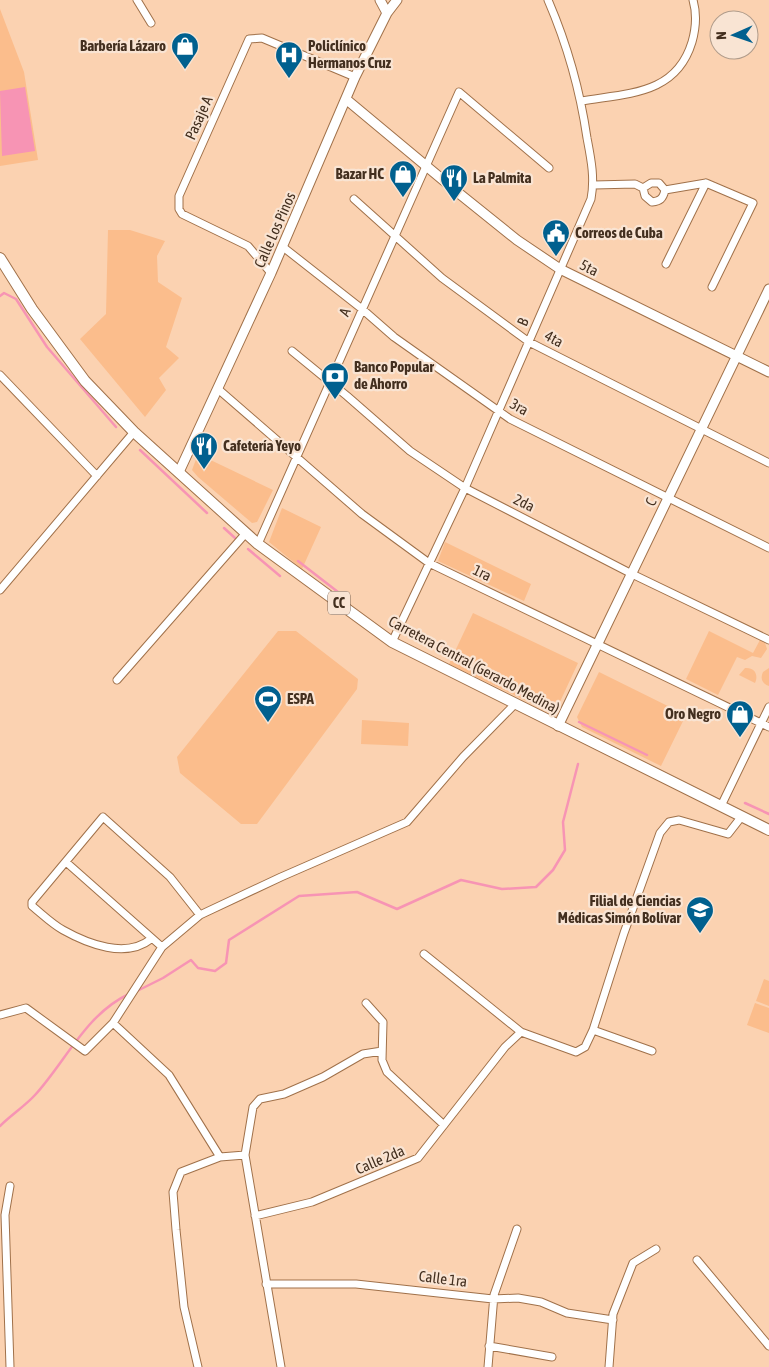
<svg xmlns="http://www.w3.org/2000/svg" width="769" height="1367" viewBox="0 0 769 1367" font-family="'Asap Condensed',sans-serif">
	<rect width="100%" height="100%" fill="#fbd2b1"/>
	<path fill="#fbbd8c" d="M0,9L24,72L38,160L0,166Z
		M108,230H130L165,241L157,256L158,282L182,298L166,347L179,358L159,378L166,390L145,417L80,339L106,314Z
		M198,454L273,490L257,522L252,523L198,477L192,470Z
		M282,508L321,527L302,569L269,542Z
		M445,542L531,584L524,601L438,561Z
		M473,613L578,663L558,706L547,711L449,664Z
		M278,631H296L358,679L357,689L257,824H241L180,773L177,757Z
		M709,631L753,653L760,640L765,643L767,649L761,658L752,656L745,660L737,657L718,695L686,679Z
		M745,668C754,667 759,674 755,683L739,675Z
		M769,668V686C762,684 760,678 763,672Z
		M599,672L686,715L661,766L582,727L577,717Z
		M362,720L409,723L408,746L361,744Z
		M764,979L769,981V1006L756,1001Z
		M755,1003L769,1008V1033L747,1025Z"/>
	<path fill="#f794b4" d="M25,87L35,151L2,156L0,91Z"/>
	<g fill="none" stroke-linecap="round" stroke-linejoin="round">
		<path stroke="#f794b4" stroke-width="2.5" d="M0,296L4,293L16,299L47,347L116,427
			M140,450L207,513
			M224,528L235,538
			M248,549L280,576
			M298,561L347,599
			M451,659L554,710
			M579,722L647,755
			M745,803L769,814
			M137,991L163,978L191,960L198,968L215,971L226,963L229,940L299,896L357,892L397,909L461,880L502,889L536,887L553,870L565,850L563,822L578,764
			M0,1126C11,1115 25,1106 35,1095C66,1061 86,1014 129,994"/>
		<g stroke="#a0714a" stroke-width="9">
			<path id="minor" d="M137,0L151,23
				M581,101C628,93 676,95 692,42C696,28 697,14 693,0
				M594,185L635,184L643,188L651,183H659L665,190L706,183L753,203L712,287
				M643,188L645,196L652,202C660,201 663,199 665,190
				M354,199L442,278L529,342L769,463
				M283,247L362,309L394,337L510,419L769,548
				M666,264L706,183
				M271,273L248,246L182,214L179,209V196L249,39L262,38L355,77
				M292,351L347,396L410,451L465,488L632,574L769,640
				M0,375L97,476
				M218,389L362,514L429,563L769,727
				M258,544L459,92L549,168
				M0,590L134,432
				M392,642L465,488L591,199C595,178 591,159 587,138C580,90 567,44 548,0
				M117,680L246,533
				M721,806L769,707
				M66,862L162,947L200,915L281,877L407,822L463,757L515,704
				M151,939C126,959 88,944 63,930C52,924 42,914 32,906V902L103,817L170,877L200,915
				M424,954L521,1032L576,1052L585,1047L593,1030L624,933L660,833L669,822L679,820L728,834L742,816
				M366,1003L383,1022L382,1060L387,1072L444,1125
				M0,1015L26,1008L85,1051L113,1023L162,947
				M113,1023L169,1075L220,1157
				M593,1030L652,1051
				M10,1186L5,1215L10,1367
				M255,1216L312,1202L418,1158L505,1047L521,1032
				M697,1260L769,1346
				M266,1284H356L493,1299L518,1298L541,1302L567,1313L613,1320
				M489,1346L552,1357
				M198,1367L184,1307L176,1230L173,1192L181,1172L220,1157L245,1155
				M281,1367L245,1155L253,1107L260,1099L284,1094L323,1077L363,1054L382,1051
				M488,1367L494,1295L517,1229
				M609,1367L613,1314L633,1263L656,1249"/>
		</g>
		<g stroke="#a0714a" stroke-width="11">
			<path id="tertiary" d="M380,0L387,13
				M347,100L461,195L517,240L560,269L769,372
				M179,472L271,273L355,77L387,13L397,0
				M558,726L769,289"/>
		</g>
		<g stroke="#a0714a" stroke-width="12">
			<path id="primary" d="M0,258L32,309L85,381L134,432L258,544L392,642L769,830"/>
		</g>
		<use href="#minor" stroke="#fff" stroke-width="7"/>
		<use href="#tertiary" stroke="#fff" stroke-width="9"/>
		<use href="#primary" stroke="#fff" stroke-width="10"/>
	</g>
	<defs>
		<g id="shop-pin" transform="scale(1.4375)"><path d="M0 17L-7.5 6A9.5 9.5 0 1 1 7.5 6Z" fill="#00608f" stroke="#f9e4d3"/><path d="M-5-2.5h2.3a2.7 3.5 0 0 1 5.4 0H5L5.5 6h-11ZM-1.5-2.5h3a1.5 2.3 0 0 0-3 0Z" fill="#fff"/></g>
		<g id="hospital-pin" transform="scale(1.4375)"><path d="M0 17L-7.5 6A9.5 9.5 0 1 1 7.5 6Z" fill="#00608f" stroke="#f9e4d3"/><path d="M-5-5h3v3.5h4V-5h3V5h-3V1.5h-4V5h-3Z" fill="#fff"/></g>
		<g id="restaurant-pin" transform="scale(1.4375)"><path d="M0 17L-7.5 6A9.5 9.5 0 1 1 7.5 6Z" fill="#00608f" stroke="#f9e4d3"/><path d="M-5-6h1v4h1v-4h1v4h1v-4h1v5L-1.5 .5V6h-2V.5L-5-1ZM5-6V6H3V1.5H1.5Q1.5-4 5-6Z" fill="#fff"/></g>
		<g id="civic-pin" transform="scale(1.4375)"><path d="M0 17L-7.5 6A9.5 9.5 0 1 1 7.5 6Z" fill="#00608f" stroke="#f9e4d3"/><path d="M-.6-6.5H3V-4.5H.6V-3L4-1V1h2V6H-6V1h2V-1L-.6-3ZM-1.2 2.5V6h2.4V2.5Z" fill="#fff"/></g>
		<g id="bank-pin" transform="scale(1.4375)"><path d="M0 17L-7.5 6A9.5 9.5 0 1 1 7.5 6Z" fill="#00608f" stroke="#f9e4d3"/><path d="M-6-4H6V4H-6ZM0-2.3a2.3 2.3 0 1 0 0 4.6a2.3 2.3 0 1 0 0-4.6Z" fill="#fff"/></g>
		<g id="stadium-pin" transform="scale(1.4375)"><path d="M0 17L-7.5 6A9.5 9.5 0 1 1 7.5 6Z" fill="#00608f" stroke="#f9e4d3"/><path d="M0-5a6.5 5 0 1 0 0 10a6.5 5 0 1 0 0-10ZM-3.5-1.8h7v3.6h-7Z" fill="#fff"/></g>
		<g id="university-pin" transform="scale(1.4375)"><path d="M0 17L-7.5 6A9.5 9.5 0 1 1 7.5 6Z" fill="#00608f" stroke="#f9e4d3"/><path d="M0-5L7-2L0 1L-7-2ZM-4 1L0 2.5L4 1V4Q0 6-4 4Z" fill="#fff"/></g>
	</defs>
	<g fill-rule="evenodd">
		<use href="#shop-pin" x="185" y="46"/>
		<use href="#hospital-pin" x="289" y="55"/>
		<use href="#shop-pin" x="403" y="174"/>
		<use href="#restaurant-pin" x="454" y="178"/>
		<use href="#civic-pin" x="556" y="233"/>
		<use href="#bank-pin" x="335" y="376"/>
		<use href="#restaurant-pin" x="204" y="446"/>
		<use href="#stadium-pin" x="268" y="699"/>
		<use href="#shop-pin" x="740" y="714"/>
		<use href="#university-pin" x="700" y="910"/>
	</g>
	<g text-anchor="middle" stroke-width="4.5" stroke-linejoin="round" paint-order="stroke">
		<rect fill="#f9e4d3" stroke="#7a6555" stroke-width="1" x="328" y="591.5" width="22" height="23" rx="4"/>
		<g font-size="14" font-weight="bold" fill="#432f1f">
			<text x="339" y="608">CC</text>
		</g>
		<g font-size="15" font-weight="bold" fill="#432f1f" stroke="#f9e4d3" text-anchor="start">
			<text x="166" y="51" text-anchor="end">Barbería Lázaro</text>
			<text x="308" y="51">Policlínico<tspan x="308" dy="17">Hermanos Cruz</tspan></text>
			<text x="384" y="179" text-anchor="end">Bazar HC</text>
			<text x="473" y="183">La Palmita</text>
			<text x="575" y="238">Correos de Cuba</text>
			<text x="354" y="372">Banco Popular<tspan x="354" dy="17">de Ahorro</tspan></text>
			<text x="223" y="451">Cafetería Yeyo</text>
			<text x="287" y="704">ESPA</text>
			<text x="721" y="719" text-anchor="end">Oro Negro</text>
			<text x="681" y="906" text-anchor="end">Filial de Ciencias<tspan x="681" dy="17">Médicas Simón Bolívar</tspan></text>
		</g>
		<g font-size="15" fill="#432f1f" stroke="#f9e4d3">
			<text transform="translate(199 118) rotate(-66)" y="5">Pasaje A</text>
			<text transform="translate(275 230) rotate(-66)" y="5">Calle Los Pinos</text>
			<text transform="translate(589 268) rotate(27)" y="5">5ta</text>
			<text transform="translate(345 312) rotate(-66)" y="5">A</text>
			<text transform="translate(523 322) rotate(-67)" y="5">B</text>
			<text transform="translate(554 339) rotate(28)" y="5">4ta</text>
			<text transform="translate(519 407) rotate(29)" y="5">3ra</text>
			<text transform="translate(651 502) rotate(-64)" y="5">C</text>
			<text transform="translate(524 503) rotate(27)" y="5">2da</text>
			<text transform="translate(482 573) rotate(26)" y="5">1ra</text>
			<text transform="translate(474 665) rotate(28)" y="5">Carretera Central (Gerardo Medina)</text>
			<text transform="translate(380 1160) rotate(-23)" y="5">Calle 2da</text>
			<text transform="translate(443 1279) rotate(7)" y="5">Calle 1ra</text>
		</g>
	</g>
	<g transform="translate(734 35) rotate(268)"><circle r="24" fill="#f9e4d3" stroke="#b09c8b"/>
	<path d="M0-4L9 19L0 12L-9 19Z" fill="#00608f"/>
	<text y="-8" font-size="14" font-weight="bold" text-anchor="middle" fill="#432f1f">N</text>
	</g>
</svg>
